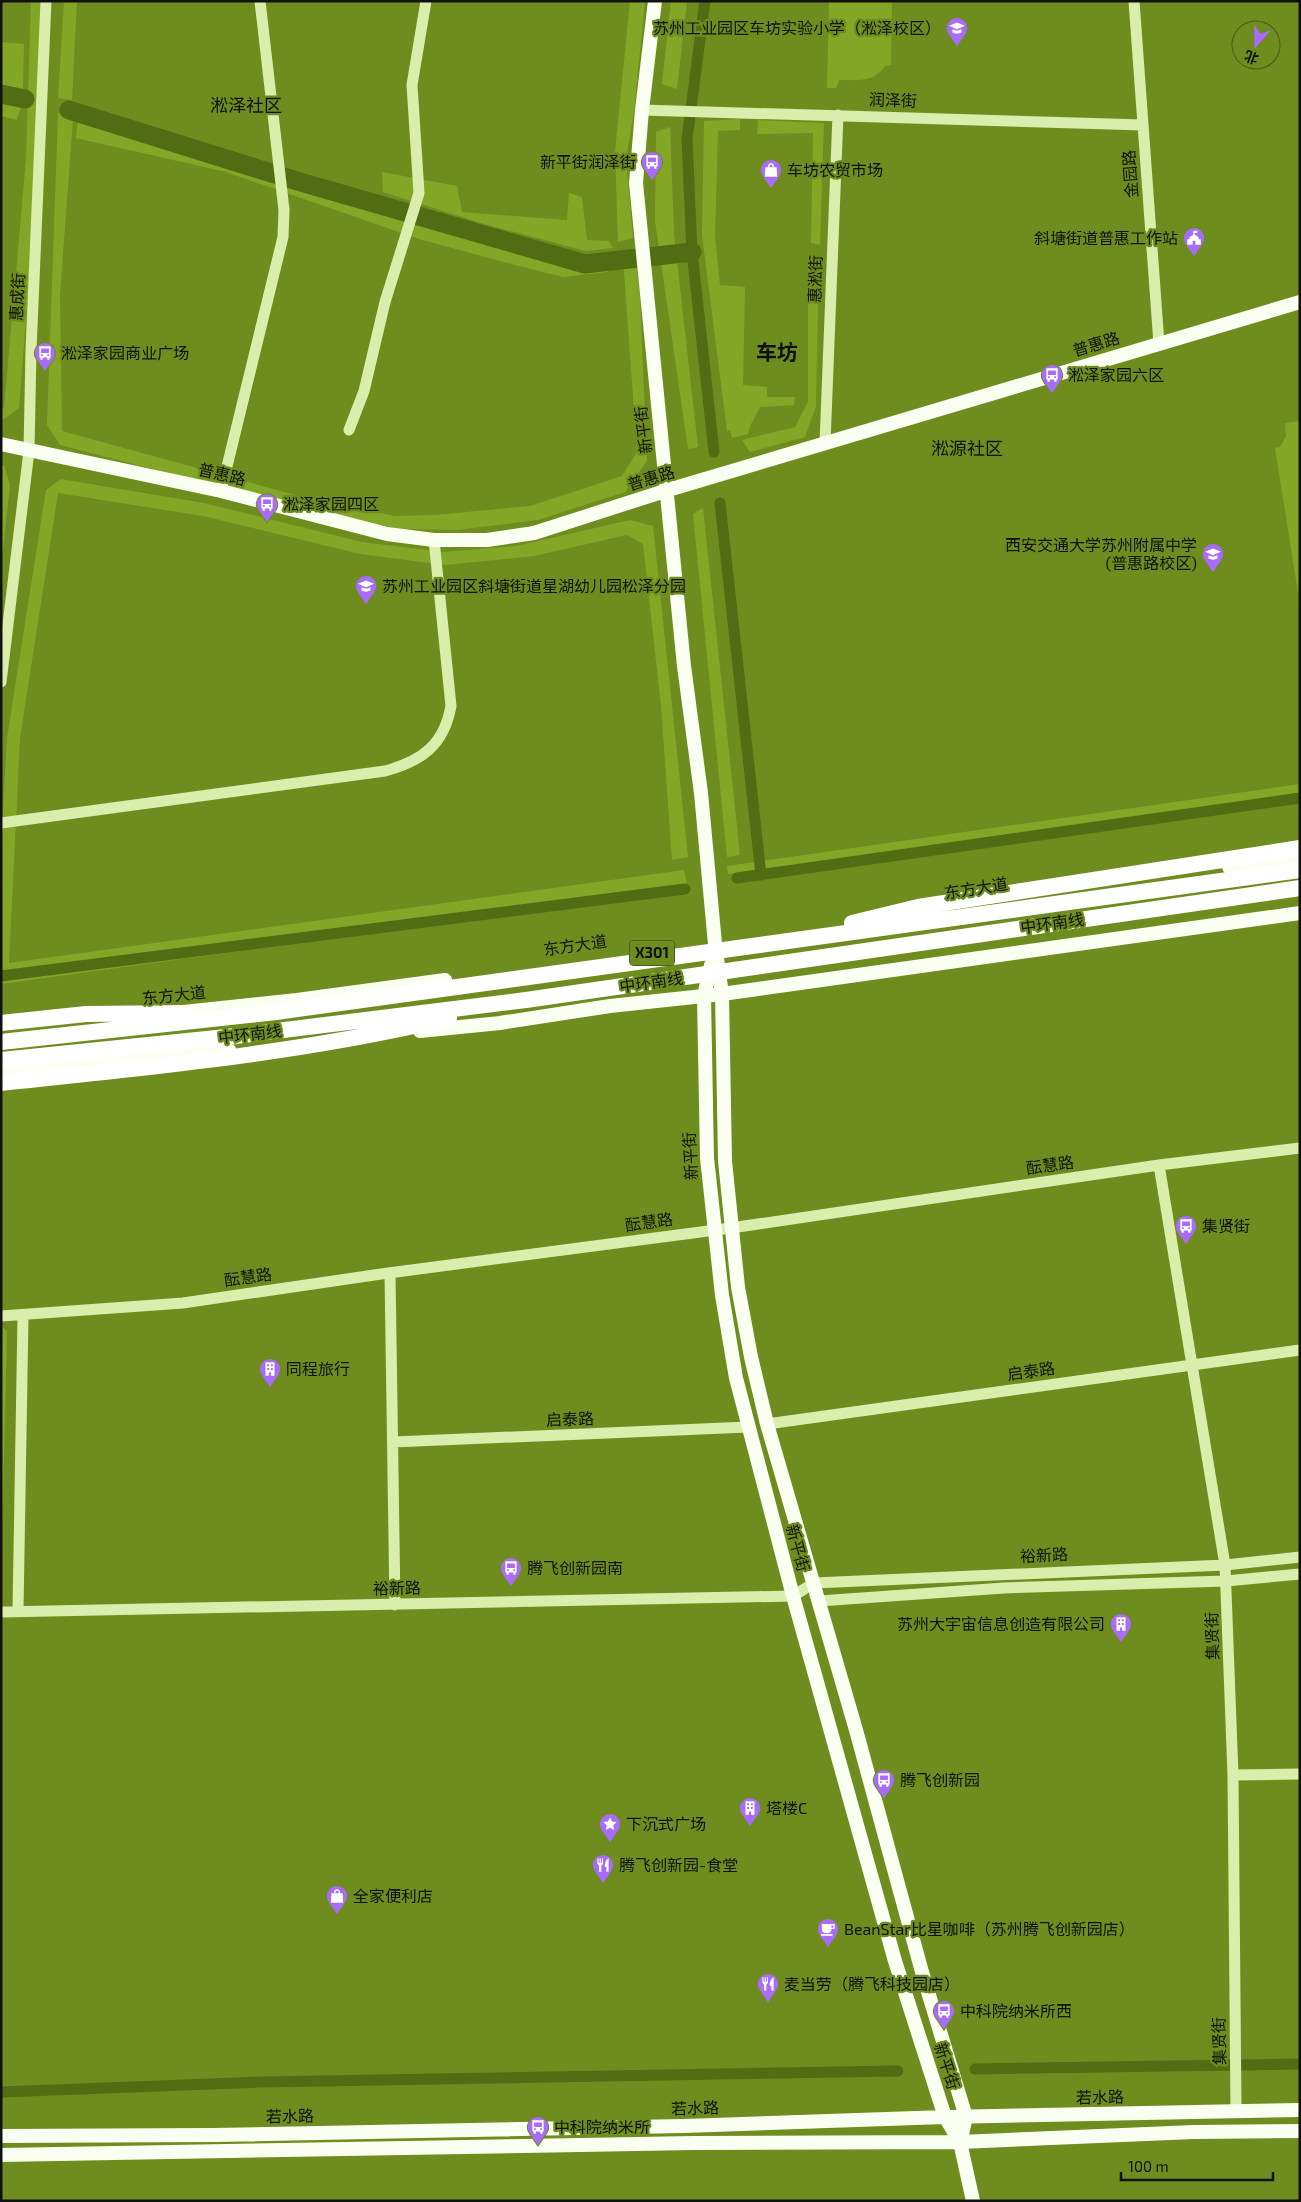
<svg xmlns="http://www.w3.org/2000/svg" width="1301" height="2202" viewBox="0 0 1301 2202" font-family="'Exo 2','Noto Sans SC',sans-serif">
	<rect width="100%" height="100%" fill="#6e8d1e"/>
	<path fill="#84a627" d="M31,1H42L37,177L19,408L1,421V409L4,408L26,159Z
		M64,1H77L72,100L58,98Z
		M630,1H645L634,111L626,159L633,238L618,242L615,152Z
		M671,1H687L677,89L662,84Z
		M829,1H892L891,65L885,66C874,83 857,80 839,80L836,88H827Z
		M1,42L24,44L23,91L1,86Z
		M1,102L21,107L17,120L1,116Z
		M58,113L73,118L60,295L62,431L302,497L395,516L435,515L530,506L622,476L637,452L623,258L635,257L640,297L647,461L625,492L538,520L457,530L400,529L326,514L60,445L47,425Z
		M78,118L574,261L605,260L608,272L563,277L515,265L419,239L226,172L76,138Z
		M740,119V130L718,131L715,237L720,285L745,287L743,385L767,387V397H795L794,405L760,407L750,426L748,434L732,438L730,430L727,431L702,235L704,121Z
		M758,120L824,123L820,245L811,243L813,133L757,134Z
		M670,127L674,234L698,447L688,449L655,221L656,132Z
		M382,172L457,186L462,212L567,220L569,193L582,197L587,240L609,241L613,248L586,251L484,224L383,192Z
		M808,258H819L816,406L805,437L750,452L742,440L795,427L808,402Z
		M1300,421V605L1275,448L1280,447L1286,436L1285,423Z
		M1,465H4L10,485L1,569Z
		M61,479L204,503L362,542L443,552L516,546L630,520L653,526L688,857L672,860L661,706L643,544L627,535L534,556L445,565L360,554L203,516L58,493L20,738L9,963L684,870L688,888L640,900L334,938L1,984V844L7,738L46,490Z
		M703,508L740,855L727,857L693,514Z
		M1300,784V794L728,874L727,866Z
		M1,1326L7,1331L1,1580Z"/>
	<g fill="none" stroke-linecap="round" stroke-linejoin="round">
		<path stroke="#526c14" stroke-width="11" d="M705,1L687,139L692,252L714,452
			M720,503L761,875
			M737,878L1300,798
			M1,976L685,889
			M975,2069L1300,2064
			M1,2092L261,2082L898,2071"/>
		<path stroke="#526c14" stroke-width="19" d="M1,94L25,99
			M69,110L297,181L585,264L692,252"/>
		<path stroke="#dbedac" stroke-width="11" d="M1134,1L1159,344
			M642,110L1143,125
			M349,430L364,391L385,302L419,193L412,85L426,1
			M825,443L838,115
			M221,491L283,237L284,210L260,1
			M1,682L29,451L31,350L46,1
			M1,823L385,771C422,761 444,745 451,706L434,540
			M1159,1165L1225,1565L1233,1775L1236,2111
			M390,1273L395,1605
			M1,1316L183,1303L381,1274L731,1228L1159,1165L1300,1148
			M767,1424L1300,1350
			M393,1442L748,1427
			M819,1601L1004,1588L1226,1581L1300,1574
			M18,1611L23,1316
			M1,1612L793,1596L814,1583L1225,1565L1300,1557
			M1233,1775L1300,1774"/>
		<path stroke="#fafff2" stroke-width="14" d="M655,1L642,110L636,183L684,666L701,793L715,944L722,994L725,1161L738,1287L751,1357L767,1424L856,1730L922,1972L966,2117L960,2142
			M1,444L221,491L387,534L434,540H487L534,533L668,490L1300,302
			M1229,867L1300,856
			M711,965L704,996L707,1158L722,1295L736,1378L793,1596L895,1961L945,2117L960,2142L973,2201
			M174,1013L297,1000L445,980
			M420,1031L500,1023L610,1006L722,994L1300,913
			M1,1074L229,1050
			M1,2136L214,2135L684,2126L945,2117L1300,2110
			M1,2155L694,2143L960,2142L1194,2132L1300,2131"/>
		<path stroke="#fff" stroke-width="16" d="M852,923L918,907L1300,848
			M1,1023L86,1014L184,1013
			M1,1042L276,1012L1300,870
			M1,1060L236,1036L526,1000L1300,888
			M1,1083C151,1067 303,1053 449,1018"/>
	</g>
	<defs>
		<g id="school-pin" transform="scale(1.125)"><path d="M0 17L-7.5 6A9.5 9.5 0 1 1 7.5 6Z" fill="#a96bfb" stroke="#6e8d1e"/><path d="M0-5L7-2L0 1L-7-2ZM-4 1L0 2.5L4 1V4Q0 6-4 4Z" fill="#fff"/></g>
		<g id="bus-pin" transform="scale(1.125)"><path d="M0 17L-7.5 6A9.5 9.5 0 1 1 7.5 6Z" fill="#a96bfb" stroke="#6e8d1e"/><path d="M-5-6H5V4H4V6H2V4H-2V6H-4V4H-5ZM-3.5-4V0h7V-4ZM-3.5 1.2v1.5H-2V1.2ZM2 1.2v1.5H3.5V1.2Z" fill="#fff"/></g>
		<g id="shop-pin" transform="scale(1.125)"><path d="M0 17L-7.5 6A9.5 9.5 0 1 1 7.5 6Z" fill="#a96bfb" stroke="#6e8d1e"/><path d="M-5-2.5h2.3a2.7 3.5 0 0 1 5.4 0H5L5.5 6h-11ZM-1.5-2.5h3a1.5 2.3 0 0 0-3 0Z" fill="#fff"/></g>
		<g id="civic-pin" transform="scale(1.125)"><path d="M0 17L-7.5 6A9.5 9.5 0 1 1 7.5 6Z" fill="#a96bfb" stroke="#6e8d1e"/><path d="M-.6-6.5H3V-4.5H.6V-3L4-1V1h2V6H-6V1h2V-1L-.6-3ZM-1.2 2.5V6h2.4V2.5Z" fill="#fff"/></g>
		<g id="building-pin" transform="scale(1.125)"><path d="M0 17L-7.5 6A9.5 9.5 0 1 1 7.5 6Z" fill="#a96bfb" stroke="#6e8d1e"/><path d="M-4-6H4V6H1V3H-1V6H-4ZM-2.5-4.3h1.7v1.8h-1.7ZM.8-4.3h1.7v1.8H.8ZM-2.5-1h1.7V.8h-1.7ZM.8-1h1.7V.8H.8Z" fill="#fff"/></g>
		<g id="sight-pin" transform="scale(1.125)"><path d="M0 17L-7.5 6A9.5 9.5 0 1 1 7.5 6Z" fill="#a96bfb" stroke="#6e8d1e"/><path d="M0-6L1.8-2.2L6-1.7L2.9 1.2L3.7 5.4L0 3.3L-3.7 5.4L-2.9 1.2L-6-1.7L-1.8-2.2Z" fill="#fff"/></g>
		<g id="restaurant-pin" transform="scale(1.125)"><path d="M0 17L-7.5 6A9.5 9.5 0 1 1 7.5 6Z" fill="#a96bfb" stroke="#6e8d1e"/><path d="M-5-6h1v4h1v-4h1v4h1v-4h1v5L-1.5 .5V6h-2V.5L-5-1ZM5-6V6H3V1.5H1.5Q1.5-4 5-6Z" fill="#fff"/></g>
		<g id="cafe-pin" transform="scale(1.125)"><path d="M0 17L-7.5 6A9.5 9.5 0 1 1 7.5 6Z" fill="#a96bfb" stroke="#6e8d1e"/><path d="M-5.5-4.5H6V0H3Q3 3.5 0 3.5H-2.5Q-5.5 3.5-5.5 0ZM3-3.2v2h1.7v-2ZM-6 4.5H4V6H-6Z" fill="#fff"/></g>
	</defs>
	<g fill-rule="evenodd">
		<use href="#school-pin" x="957" y="28"/>
		<use href="#bus-pin" x="652" y="162"/>
		<use href="#shop-pin" x="771" y="170"/>
		<use href="#civic-pin" x="1194" y="238"/>
		<use href="#bus-pin" x="45" y="353"/>
		<use href="#bus-pin" x="1052" y="375"/>
		<use href="#bus-pin" x="267" y="504"/>
		<use href="#school-pin" x="1213" y="554"/>
		<use href="#school-pin" x="366" y="586"/>
		<use href="#bus-pin" x="1186" y="1226"/>
		<use href="#building-pin" x="270" y="1369"/>
		<use href="#bus-pin" x="511" y="1568"/>
		<use href="#building-pin" x="1121" y="1624"/>
		<use href="#bus-pin" x="884" y="1780"/>
		<use href="#building-pin" x="750" y="1808"/>
		<use href="#sight-pin" x="610" y="1824"/>
		<use href="#restaurant-pin" x="603" y="1865"/>
		<use href="#shop-pin" x="337" y="1896"/>
		<use href="#cafe-pin" x="828" y="1929"/>
		<use href="#restaurant-pin" x="768" y="1984"/>
		<use href="#bus-pin" x="944" y="2011"/>
		<use href="#bus-pin" x="538" y="2127"/>
	</g>
	<g text-anchor="middle" stroke-width="4.5" stroke-linejoin="round" paint-order="stroke">
		<rect fill="#6e8d1e" stroke="#2d3615" stroke-width="1" x="629.5" y="940.5" width="45" height="25" rx="4"/>
		<g font-size="15" font-weight="bold" fill="#111">
			<text x="652" y="958">X301</text>
		</g>
		<g font-size="16" fill="#111" stroke="#6e8d1e" text-anchor="start">
			<text x="941" y="34" text-anchor="end">苏州工业园区车坊实验小学（淞泽校区）</text>
			<text x="636" y="168" text-anchor="end">新平街润泽街</text>
			<text x="787" y="176">车坊农贸市场</text>
			<text x="1178" y="244" text-anchor="end">斜塘街道普惠工作站</text>
			<text x="61" y="359">淞泽家园商业广场</text>
			<text x="1068" y="381">淞泽家园六区</text>
			<text x="283" y="510">淞泽家园四区</text>
			<text x="1197" y="551" text-anchor="end">西安交通大学苏州附属中学<tspan x="1197" dy="18">(普惠路校区)</tspan></text>
			<text x="382" y="592">苏州工业园区斜塘街道星湖幼儿园松泽分园</text>
			<text x="1202" y="1232">集贤街</text>
			<text x="286" y="1375">同程旅行</text>
			<text x="527" y="1574">腾飞创新园南</text>
			<text x="1105" y="1630" text-anchor="end">苏州大宇宙信息创造有限公司</text>
			<text x="900" y="1786">腾飞创新园</text>
			<text x="766" y="1814">塔楼C</text>
			<text x="626" y="1830">下沉式广场</text>
			<text x="619" y="1871">腾飞创新园-食堂</text>
			<text x="353" y="1902">全家便利店</text>
			<text x="844" y="1935">BeanStar比星咖啡（苏州腾飞创新园店）</text>
			<text x="784" y="1990">麦当劳（腾飞科技园店）</text>
			<text x="960" y="2017">中科院纳米所西</text>
			<text x="554" y="2133">中科院纳米所</text>
		</g>
		<g font-size="16" fill="#111" stroke="#6e8d1e">
			<text transform="translate(893 100) rotate(2)" y="6">润泽街</text>
			<text transform="translate(1130 174) rotate(-94)" y="6">金园路</text>
			<text transform="translate(815 279) rotate(-88)" y="6">惠淞街</text>
			<text transform="translate(17 297) rotate(-87)" y="6">惠成街</text>
			<text transform="translate(1096 344) rotate(-17)" y="6">普惠路</text>
			<text transform="translate(643 430) rotate(-97)" y="6">新平街</text>
			<text transform="translate(222 474) rotate(13)" y="6">普惠路</text>
			<text transform="translate(651 478) rotate(-17)" y="6">普惠路</text>
			<text transform="translate(976 888) rotate(-9)" y="6">东方大道</text>
			<text transform="translate(1052 923) rotate(-8)" y="6">中环南线</text>
			<text transform="translate(575 945) rotate(-8)" y="6">东方大道</text>
			<text transform="translate(651 982) rotate(-8)" y="6">中环南线</text>
			<text transform="translate(174 995) rotate(-6)" y="6">东方大道</text>
			<text transform="translate(250 1034) rotate(-7)" y="6">中环南线</text>
			<text transform="translate(690 1156) rotate(-93)" y="6">新平街</text>
			<text transform="translate(1050 1165) rotate(-8)" y="6">酝慧路</text>
			<text transform="translate(649 1222) rotate(-8)" y="6">酝慧路</text>
			<text transform="translate(248 1277) rotate(-8)" y="6">酝慧路</text>
			<text transform="translate(1031 1371) rotate(-8)" y="6">启泰路</text>
			<text transform="translate(570 1419) rotate(-2)" y="6">启泰路</text>
			<text transform="translate(798 1548) rotate(75)" y="6">新平街</text>
			<text transform="translate(1044 1555) rotate(-3)" y="6">裕新路</text>
			<text transform="translate(397 1588) rotate(-1)" y="6">裕新路</text>
			<text transform="translate(1212 1636) rotate(-92)" y="6">集贤街</text>
			<text transform="translate(1219 2041) rotate(-91)" y="6">集贤街</text>
			<text transform="translate(947 2066) rotate(72)" y="6">新平街</text>
			<text transform="translate(1100 2097) rotate(-1)" y="6">若水路</text>
			<text transform="translate(695 2108) rotate(-2)" y="6">若水路</text>
			<text transform="translate(290 2116) rotate(-1)" y="6">若水路</text>
		</g>
		<g font-size="18" fill="#111" stroke="#6e8d1e">
			<text x="246" y="112">淞泽社区</text>
			<text x="967" y="455">淞源社区</text>
		</g>
		<g font-size="21" font-weight="bold" fill="#111" stroke="#6e8d1e">
			<text x="777" y="360">车坊</text>
		</g>
	</g>
	<rect width="1301" height="2202" fill="none" stroke="#111111" stroke-width="5"/>
	<g transform="translate(1256 45) rotate(200)"><circle r="24" fill="#6e8d1e" stroke="#495b19"/>
	<path d="M0-4L9 19L0 12L-9 19Z" fill="#a96bfb"/>
	<text y="-8" font-size="14" font-weight="bold" text-anchor="middle" fill="#111111">北</text>
	</g>
	<path d="M1121 2172v8h152v-8" fill="none" stroke="#111111" stroke-width="2.5"/>
	<text x="1128" y="2172" font-size="15" fill="#111111" stroke="#6e8d1e" stroke-width="4" paint-order="stroke">100 m</text>
</svg>
